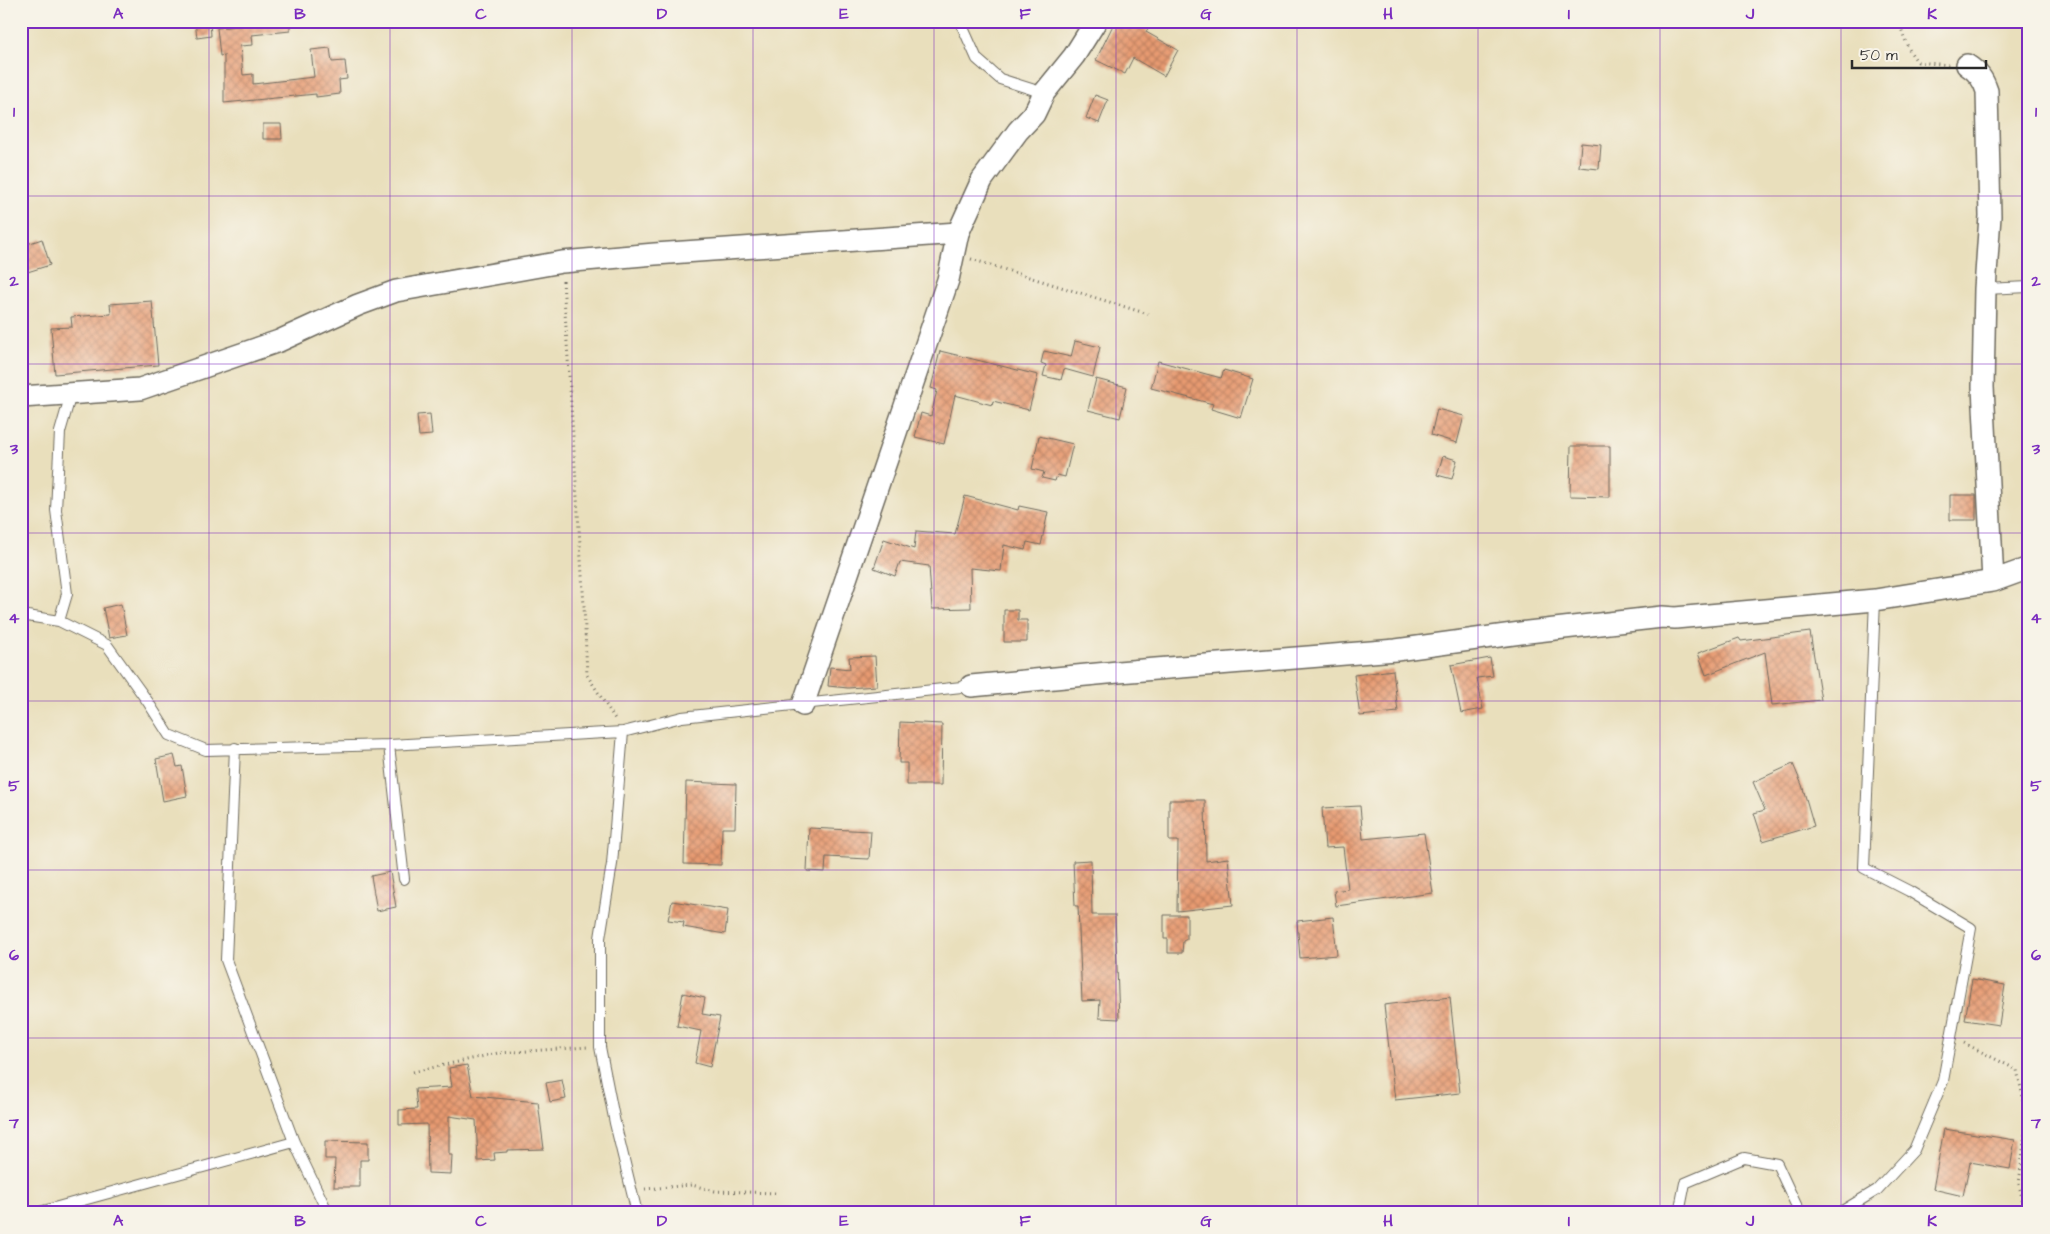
<svg xmlns="http://www.w3.org/2000/svg" width="2050" height="1234" viewBox="0 0 2050 1234" font-family="'Architects Daughter',sans-serif">
	<defs>
		<pattern id="building-cross-hatch" width="8" height="8" patternUnits="userSpaceOnUse" patternTransform="scale(1.25)"><rect width="8" height="8" fill="#e79a71"/><path d="M0 0l8 8M0 8l8-8" fill="none" stroke="#bb7e5d"/></pattern>
	</defs>
	<rect width="100%" height="100%" fill="#f7f3e8"/>
	<filter id="ink" filterUnits="userSpaceOnUse"><feTurbulence type="fractalNoise" baseFrequency=".02" numOctaves="2"/><feDisplacementMap in="SourceGraphic" scale="10" xChannelSelector="R" yChannelSelector="G"/><feConvolveMatrix kernelMatrix="1 2 1 2 8 2 1 2 1" color-interpolation-filters="sRGB"/></filter>
	<filter id="wash" filterUnits="userSpaceOnUse"><feTurbulence type="fractalNoise" baseFrequency=".0096" numOctaves="4" result="noise"/><feDisplacementMap in="SourceGraphic" scale="20" xChannelSelector="R" yChannelSelector="G"/><feGaussianBlur stdDeviation="1.12" result="paint"/><feColorMatrix in="noise" values="0 0 0 0 0 0 0 0 0 0 0 0 0 0 0 0 0 1.4 0 .05"/><feComposite in="paint" operator="in"/></filter>
	<g filter="url(#wash)">
		<rect width="100%" height="100%" fill="#e9dfbc"/>
		<g id="blocks">
			<path fill="url(#building-cross-hatch)" d="M195,21H210L211,36L197,38Z
				M248,21H290V31L252,35L253,45L240,46L243,75L253,74V84L314,77L311,50L330,48L332,62L345,61L347,79L339,80L340,94L316,97V94L224,103V55L220,56L217,28L248,25Z
				M1115,21H1152L1146,32L1178,50L1164,76L1133,58L1125,74L1096,60Z
				M1095,95L1108,100L1099,123L1086,118Z
				M263,124H281L282,139H263Z
				M1581,143L1601,145L1599,169L1579,167Z
				M42,239L50,265L21,274V246Z
				M152,301L158,365L55,374L51,328L72,327L71,317L111,314L110,304Z
				M1075,341L1100,347L1093,377L1064,369L1061,380L1043,376L1046,365L1041,363L1044,351L1071,357Z
				M940,351L1038,375L1029,410L993,401L992,405L955,395L944,444L915,437L921,413L931,416L937,390L931,388Z
				M1158,361L1221,378L1224,370L1253,379L1241,418L1211,409L1213,404L1151,388Z
				M1096,379L1127,387L1120,418L1088,410Z
				M1437,409L1464,416L1457,443L1431,435Z
				M430,414L432,435L419,436L417,415Z
				M1039,436L1073,444L1065,477L1057,475L1055,481L1042,478L1044,472L1032,469Z
				M1571,446H1610V497L1570,496Z
				M1443,456L1457,460L1452,479L1437,475Z
				M1950,495H1976V520H1950Z
				M965,496L1018,510L1019,506L1048,512L1041,545L1027,542L1025,550L1004,545L1001,571L970,568L971,608L932,609L929,566L900,562L895,576L874,568L884,539L914,549L916,531L955,534Z
				M121,604L127,635L109,638L103,608Z
				M1004,610H1018V620H1027V642H1004Z
				M1810,632L1821,700L1772,705L1765,652L1706,675L1698,653L1739,638L1741,641Z
				M875,656L877,686L848,688L828,686L830,667L850,669L849,657Z
				M1490,658L1493,676L1477,678L1483,709L1461,713L1451,665Z
				M1393,670L1398,712L1360,716L1354,675Z
				M900,722L942,724L941,785H907V763H899Z
				M174,755L177,767L182,766L187,796L163,801L156,759Z
				M1793,764L1802,785L1814,826L1763,841L1754,813L1765,810L1753,782Z
				M686,782L736,784L735,828H722L721,865L684,864Z
				M1169,800H1205L1206,861L1228,858L1233,905L1177,911L1178,841H1169Z
				M1360,806L1363,839L1424,833L1433,893L1336,906L1334,891L1348,889L1343,847L1325,848L1322,808Z
				M809,828L871,831L869,859L826,857L825,872L807,871Z
				M1091,860L1092,915H1115L1119,1019L1099,1018L1100,1000L1082,1001L1078,906H1075L1073,861Z
				M390,872L396,907L377,911L371,876Z
				M672,901L728,910L725,934L683,927L684,922L668,920Z
				M1164,915H1187V939L1183,941L1182,953H1168V939H1164Z
				M1333,917L1337,955L1300,958L1297,921Z
				M1972,979L2005,985L1999,1025L1965,1020Z
				M683,993L705,998L702,1014L720,1017L710,1067L695,1063L701,1031L677,1026Z
				M1450,997L1460,1093L1395,1100L1384,1005Z
				M467,1065L473,1096L538,1102L544,1149L507,1150V1152L494,1153L495,1160L478,1161L476,1120L449,1116V1155H452L451,1174L428,1173L427,1124L399,1125V1110L417,1109L415,1089L452,1087L449,1068Z
				M562,1080L566,1099L550,1102L546,1083Z
				M1944,1129L2015,1140L2010,1169L1970,1162L1963,1196L1933,1189Z
				M325,1141L368,1142V1160H360V1187H334L335,1159H325Z"/>
		</g>
	</g>
	<g filter="url(#ink)">
		<use href="#blocks" fill-opacity="0" stroke="#6e6a5e" stroke-width="1"/>
		<g fill="none" stroke-linecap="round" stroke-linejoin="round">
			<g stroke="#6e6a5e" stroke-width="12">
				<path id="lane" d="M960,21L977,59L1000,79L1044,93
					M1985,289L2029,287
					M21,615L59,621L107,645L148,702L169,735L206,750L389,745L404,879
					M59,621L67,594L56,510L60,432L71,394
					M623,732L612,864L600,938V1047L615,1123L637,1213
					M389,745L623,732L682,717L971,686
					M235,748L226,960L294,1142L328,1213
					M36,1213L294,1142
					M1679,1213L1685,1183L1744,1158L1777,1164L1798,1209L1803,1213
					M1839,1213L1877,1190L1914,1150L1943,1081L1971,928L1909,891L1864,868L1875,600"/>
			</g>
			<g stroke="#6e6a5e" stroke-width="24">
				<path id="street" d="M1967,65C1978,72 1983,79 1987,91L1990,216L1985,289L1983,387L1993,581
					M21,397L140,389L279,341L358,305L396,291L562,262L655,254L958,233
					M971,686L1118,672L1396,650L1528,632L1662,617L1675,618L1875,600L1993,581L2029,568
					M803,705L948,280L958,233L982,180L1018,131L1034,114L1044,93L1074,56L1096,21"/>
			</g>
			<path stroke="#6e6a5e" stroke-width="3" stroke-dasharray="1 4" stroke-linecap="butt" d="M1899,21C1904,37 1907,50 1918,62L1949,65
				M971,259L1148,314
				M563,281L584,606L587,675L615,719
				M1964,1043L2017,1070L2027,1116L2019,1184L2025,1213
				M413,1072L498,1053L588,1047
				M645,1189L692,1185L715,1191L776,1193"/>
			<use href="#lane" stroke="#fff" stroke-width="10"/>
			<use href="#street" stroke="#fff" stroke-width="21"/>
		</g>
	</g>
	<path fill="none" stroke="#7b2cbf" stroke-width="1" stroke-opacity="0.55" d="M209,21V1213M390,21V1213M572,21V1213M753,21V1213M934,21V1213M1116,21V1213M1297,21V1213M1478,21V1213M1660,21V1213M1841,21V1213M21,196H2029M21,364H2029M21,533H2029M21,701H2029M21,870H2029M21,1038H2029"/>
	<rect width="2050" height="1234" fill="none" stroke="#f7f3e8" stroke-width="55"/>
	<path d="M1852 60v8h134v-8" fill="none" stroke="#2b2b2b" stroke-width="2.5"/>
	<text x="1860" y="60" font-size="15" fill="#2b2b2b" stroke="#f7f3e8" stroke-width="4" paint-order="stroke">50 m</text>
	<rect x="28" y="28" width="1994" height="1178" fill="none" stroke="#7b2cbf" stroke-width="2"/>
	<g font-size="16" text-anchor="middle" font-weight="bold" fill="#7b2cbf">
		<text x="118" y="19">A</text>
		<text x="300" y="19">B</text>
		<text x="481" y="19">C</text>
		<text x="662" y="19">D</text>
		<text x="844" y="19">E</text>
		<text x="1025" y="19">F</text>
		<text x="1206" y="19">G</text>
		<text x="1388" y="19">H</text>
		<text x="1569" y="19">I</text>
		<text x="1750" y="19">J</text>
		<text x="1932" y="19">K</text>
		<text x="14" y="117">1</text>
		<text x="2036" y="117">1</text>
		<text x="14" y="286">2</text>
		<text x="2036" y="286">2</text>
		<text x="14" y="454">3</text>
		<text x="2036" y="454">3</text>
		<text x="14" y="623">4</text>
		<text x="2036" y="623">4</text>
		<text x="14" y="791">5</text>
		<text x="2036" y="791">5</text>
		<text x="14" y="960">6</text>
		<text x="2036" y="960">6</text>
		<text x="14" y="1128">7</text>
		<text x="2036" y="1128">7</text>
		<text x="118" y="1226">A</text>
		<text x="300" y="1226">B</text>
		<text x="481" y="1226">C</text>
		<text x="662" y="1226">D</text>
		<text x="844" y="1226">E</text>
		<text x="1025" y="1226">F</text>
		<text x="1206" y="1226">G</text>
		<text x="1388" y="1226">H</text>
		<text x="1569" y="1226">I</text>
		<text x="1750" y="1226">J</text>
		<text x="1932" y="1226">K</text>
	</g>
</svg>
